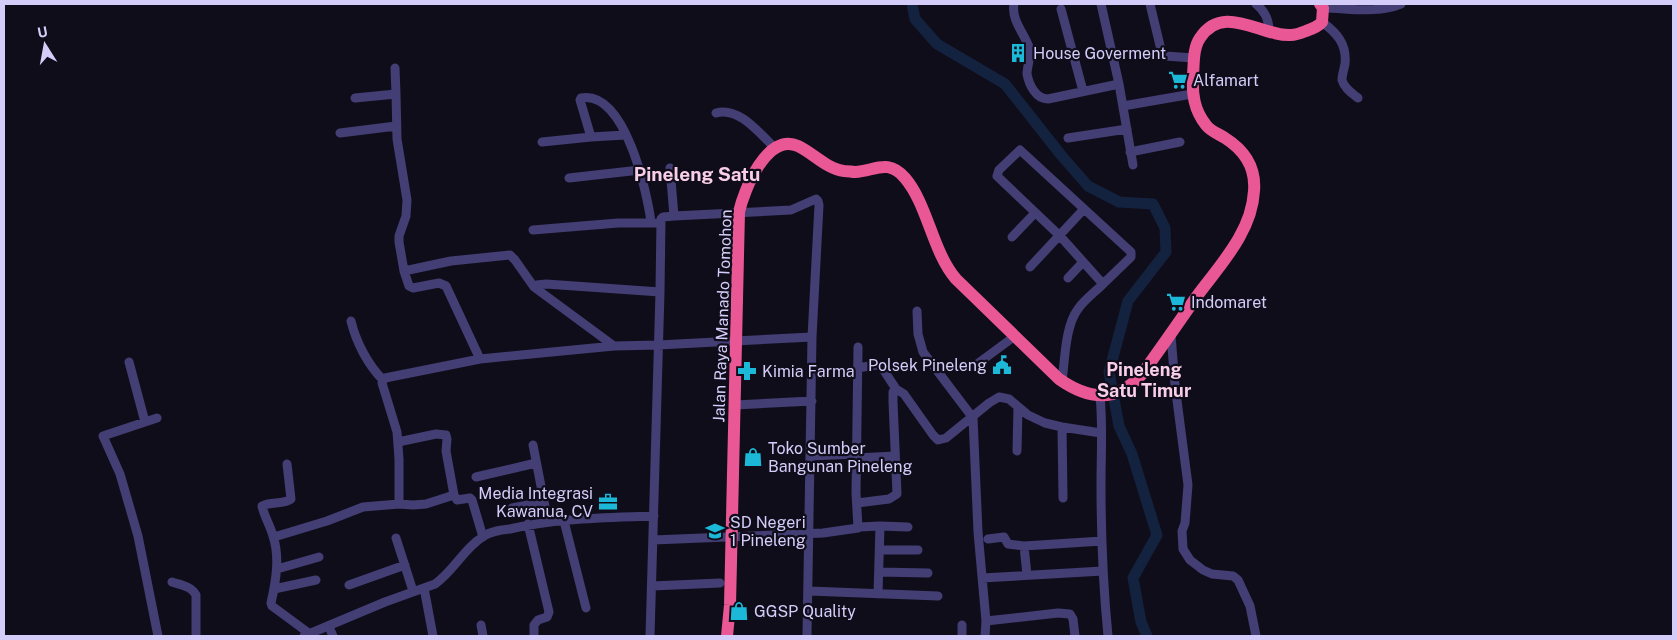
<svg xmlns="http://www.w3.org/2000/svg" width="1677" height="640" viewBox="0 0 1677 640" font-family="'Public Sans',sans-serif">
	<rect width="100%" height="100%" fill="#100d1b"/>
	<g fill="none" stroke-linecap="round" stroke-linejoin="round">
		<path stroke="#13223e" stroke-width="11" d="M912,4L915,19L937,44L1005,84L1061,155L1088,186L1119,202L1153,204L1165,228L1166,252L1128,301L1109,372L1119,426L1132,454L1157,535L1133,578L1141,622L1147,636"/>
		<path stroke="#433e74" stroke-width="9" d="M1014,4C1011,20 1024,33 1029,47C1032,56 1027,65 1027,74C1029,85 1036,99 1048,99L1119,84
			M1101,4L1119,84L1133,165
			M1150,4L1162,54L1165,56L1194,58
			M1256,4C1265,11 1269,19 1269,31
			M1323,8C1349,8 1376,14 1401,4
			M1061,9L1083,91
			M1322,22C1337,33 1347,44 1345,64C1344,69 1342,75 1342,80C1344,88 1352,93 1358,98
			M395,68L396,94
			M355,98L396,94L397,139L407,200L406,216L399,236V242L404,271L409,286L413,288L439,283L446,286L480,359
			M1123,106L1192,94
			M716,113C739,106 760,134 775,148
			M340,133L396,126
			M591,137L580,100L581,98C625,90 647,192 651,222
			M1068,138L1127,129
			M542,142L591,137L625,135
			M1130,152L1180,142
			M670,168L674,216
			M569,178L640,170
			M533,230L618,223H655
			M1012,237L1035,213
			M1030,267L1083,210
			M404,271L451,261L510,255L515,260L534,287
			M1068,278L1083,262
			M917,311L918,334L923,352L973,418L978,532L986,621L985,636
			M351,321C356,342 368,365 383,380
			M1171,335L1175,385L1188,485L1185,523L1182,531L1183,549L1190,560L1203,570L1212,574L1233,576L1238,580L1250,606L1256,636
			M614,346L534,287L537,285L546,284L660,292
			M129,362L145,422
			M977,364L1015,336
			M857,368L876,365L881,366L896,389
			M1062,381C1065,360 1065,326 1078,309C1084,300 1095,292 1103,284L1060,236L997,176L999,170L1020,150L1131,252V257L1103,284
			M1100,396C1103,425 1101,454 1101,484C1101,535 1103,585 1108,636
			M735,405L812,401
			M157,418L103,436L120,474L138,536L158,636
			M1062,427L1063,498
			M398,442L436,434L446,435L447,439L446,451L454,495
			M533,445L548,522
			M1017,451L1018,407
			M810,456L856,454
			M856,458L895,456
			M287,464L291,499C284,505 270,501 262,506C264,516 270,525 273,536C280,557 276,581 271,603L272,606L310,634
			M476,477L536,463
			M857,503L889,499L897,494L893,402V392L896,389L904,394L933,435L938,440L946,438L989,403L999,397L1009,399L1028,415L1045,423L1062,427L1101,433
			M512,508L544,502
			M564,521L586,608
			M528,524L549,612L547,617L538,620L534,625V636
			M859,527L880,526
			M274,537L327,521L363,507L399,504
			M483,537L472,500L470,498L457,500L454,495L426,504L413,505L399,504V459L397,432L382,383L385,378L480,359L614,346L658,345L812,337
			M396,538L413,591
			M988,539L1004,537L1008,544L1024,546L1102,541
			M653,540L823,533L858,528L856,493L858,347
			M1024,546L1027,575
			M880,550H918
			M277,569L319,557
			M879,572L928,573
			M982,578L1103,571
			M172,582C181,585 191,586 196,595V636
			M349,585L405,565
			M652,586L720,583
			M424,588L433,636
			M274,589L316,580
			M809,591L938,596
			M878,594L880,526L908,527
			M986,621L1058,613L1070,614L1073,619L1075,636
			M481,625L483,636
			M329,627L333,636
			M304,636L385,602L435,584C454,571 464,548 484,536C492,531 501,530 510,529C557,518 606,518 654,516
			M650,636L660,292L661,219L663,217L674,216L791,210L816,199L818,201L819,205L812,337L807,636
			M962,636V625"/>
		<path stroke="#ea5795" stroke-width="12" d="M727,636L730,605L739,212C744,190 767,132 798,146C813,153 827,169 844,171C848,171 852,172 855,172C875,171 888,158 905,178C928,205 932,251 956,279L1059,379C1089,400 1117,403 1142,374C1161,348 1179,322 1197,296C1220,265 1252,232 1254,191C1256,167 1244,150 1225,138C1219,134 1210,131 1206,125C1194,110 1192,94 1193,75C1194,63 1193,48 1200,38C1223,2 1262,37 1291,35C1296,35 1301,33 1306,31C1312,29 1318,27 1322,22L1323,8L1320,4"/>
	</g>
	<defs>
		<g id="building-bare" transform="scale(1.5)"><path d="M-4-6H4V6H1V3H-1V6H-4ZM-2.5-4.3h1.7v1.8h-1.7ZM.8-4.3h1.7v1.8H.8ZM-2.5-1h1.7V.8h-1.7ZM.8-1h1.7V.8H.8Z" fill="#1bb9d7" stroke="#100d1b" stroke-width="2.5" paint-order="stroke"/></g>
		<g id="supermarket-bare" transform="scale(1.5)"><path d="M-6-5.5h2.5l.6 2H6L4.5 2H-2.5L-4.4-4H-6ZM-1.5 3.2a1.3 1.3 0 1 0 .1 0ZM3 3.2a1.3 1.3 0 1 0 .1 0Z" fill="#1bb9d7" stroke="#100d1b" stroke-width="2.5" paint-order="stroke"/></g>
		<g id="civic-bare" transform="scale(1.5)"><path d="M-.6-6.5H3V-4.5H.6V-3L4-1V1h2V6H-6V1h2V-1L-.6-3ZM-1.2 2.5V6h2.4V2.5Z" fill="#1bb9d7" stroke="#100d1b" stroke-width="2.5" paint-order="stroke"/></g>
		<g id="pharmacy-bare" transform="scale(1.5)"><path d="M-2-6h4v4h4v4h-4v4h-4v-4h-4v-4h4Z" fill="#1bb9d7" stroke="#100d1b" stroke-width="2.5" paint-order="stroke"/></g>
		<g id="shop-bare" transform="scale(1.5)"><path d="M-5-2.5h2.3a2.7 3.5 0 0 1 5.4 0H5L5.5 6h-11ZM-1.5-2.5h3a1.5 2.3 0 0 0-3 0Z" fill="#1bb9d7" stroke="#100d1b" stroke-width="2.5" paint-order="stroke"/></g>
		<g id="office-bare" transform="scale(1.5)"><path d="M-6-3h4V-5.5h4V-3h4V5H-6ZM-1-4.5V-3h2v-1.5ZM-6 0V1H6V0Z" fill="#1bb9d7" stroke="#100d1b" stroke-width="2.5" paint-order="stroke"/></g>
		<g id="school-bare" transform="scale(1.5)"><path d="M0-5L7-2L0 1L-7-2ZM-4 1L0 2.5L4 1V4Q0 6-4 4Z" fill="#1bb9d7" stroke="#100d1b" stroke-width="2.5" paint-order="stroke"/></g>
	</defs>
	<g fill-rule="evenodd">
		<use href="#building-bare" x="1018" y="53"/>
		<use href="#supermarket-bare" x="1178" y="80"/>
		<use href="#supermarket-bare" x="1176" y="302"/>
		<use href="#civic-bare" x="1002" y="365"/>
		<use href="#pharmacy-bare" x="747" y="371"/>
		<use href="#shop-bare" x="753" y="457"/>
		<use href="#office-bare" x="608" y="502"/>
		<use href="#school-bare" x="715" y="531"/>
		<use href="#shop-bare" x="739" y="611"/>
	</g>
	<g text-anchor="middle" stroke-width="4.5" stroke-linejoin="round" paint-order="stroke">
		<g font-size="16" fill="#d5cdf9" stroke="#100d1b" text-anchor="start">
			<text x="1033" y="59">House Goverment</text>
			<text x="1193" y="86">Alfamart</text>
			<text x="1191" y="308">Indomaret</text>
			<text x="987" y="371" text-anchor="end">Polsek Pineleng</text>
			<text x="762" y="377">Kimia Farma</text>
			<text x="768" y="454">Toko Sumber<tspan x="768" dy="18">Bangunan Pineleng</tspan></text>
			<text x="593" y="499" text-anchor="end">Media Integrasi<tspan x="593" dy="18">Kawanua, CV</tspan></text>
			<text x="730" y="528">SD Negeri<tspan x="730" dy="18">1 Pineleng</tspan></text>
			<text x="754" y="617">GGSP Quality</text>
		</g>
		<g font-size="16" fill="#d5cdf9" stroke="#100d1b">
			<text transform="translate(722 316) rotate(-88)" y="6">Jalan Raya Manado Tomohon</text>
		</g>
		<g font-size="18" font-weight="bold" fill="#f9cfe7" stroke="#100d1b">
			<text x="1144" y="376">Pineleng<tspan x="1144" dy="21">Satu Timur</tspan></text>
		</g>
		<g font-size="19" font-weight="bold" fill="#f9cfe7" stroke="#100d1b">
			<text x="697" y="181">Pineleng Satu</text>
		</g>
	</g>
	<rect width="1677" height="640" fill="none" stroke="#d5cdf9" stroke-width="10"/>
	<g transform="translate(45 45) rotate(349)" stroke="#100d1b" stroke-width="4" paint-order="stroke">
	<path d="M0-4L9 19L0 12L-9 19Z" fill="#d5cdf9"/>
	<text y="-8" font-size="14" font-weight="bold" text-anchor="middle" fill="#d5cdf9">U</text>
	</g>
</svg>
